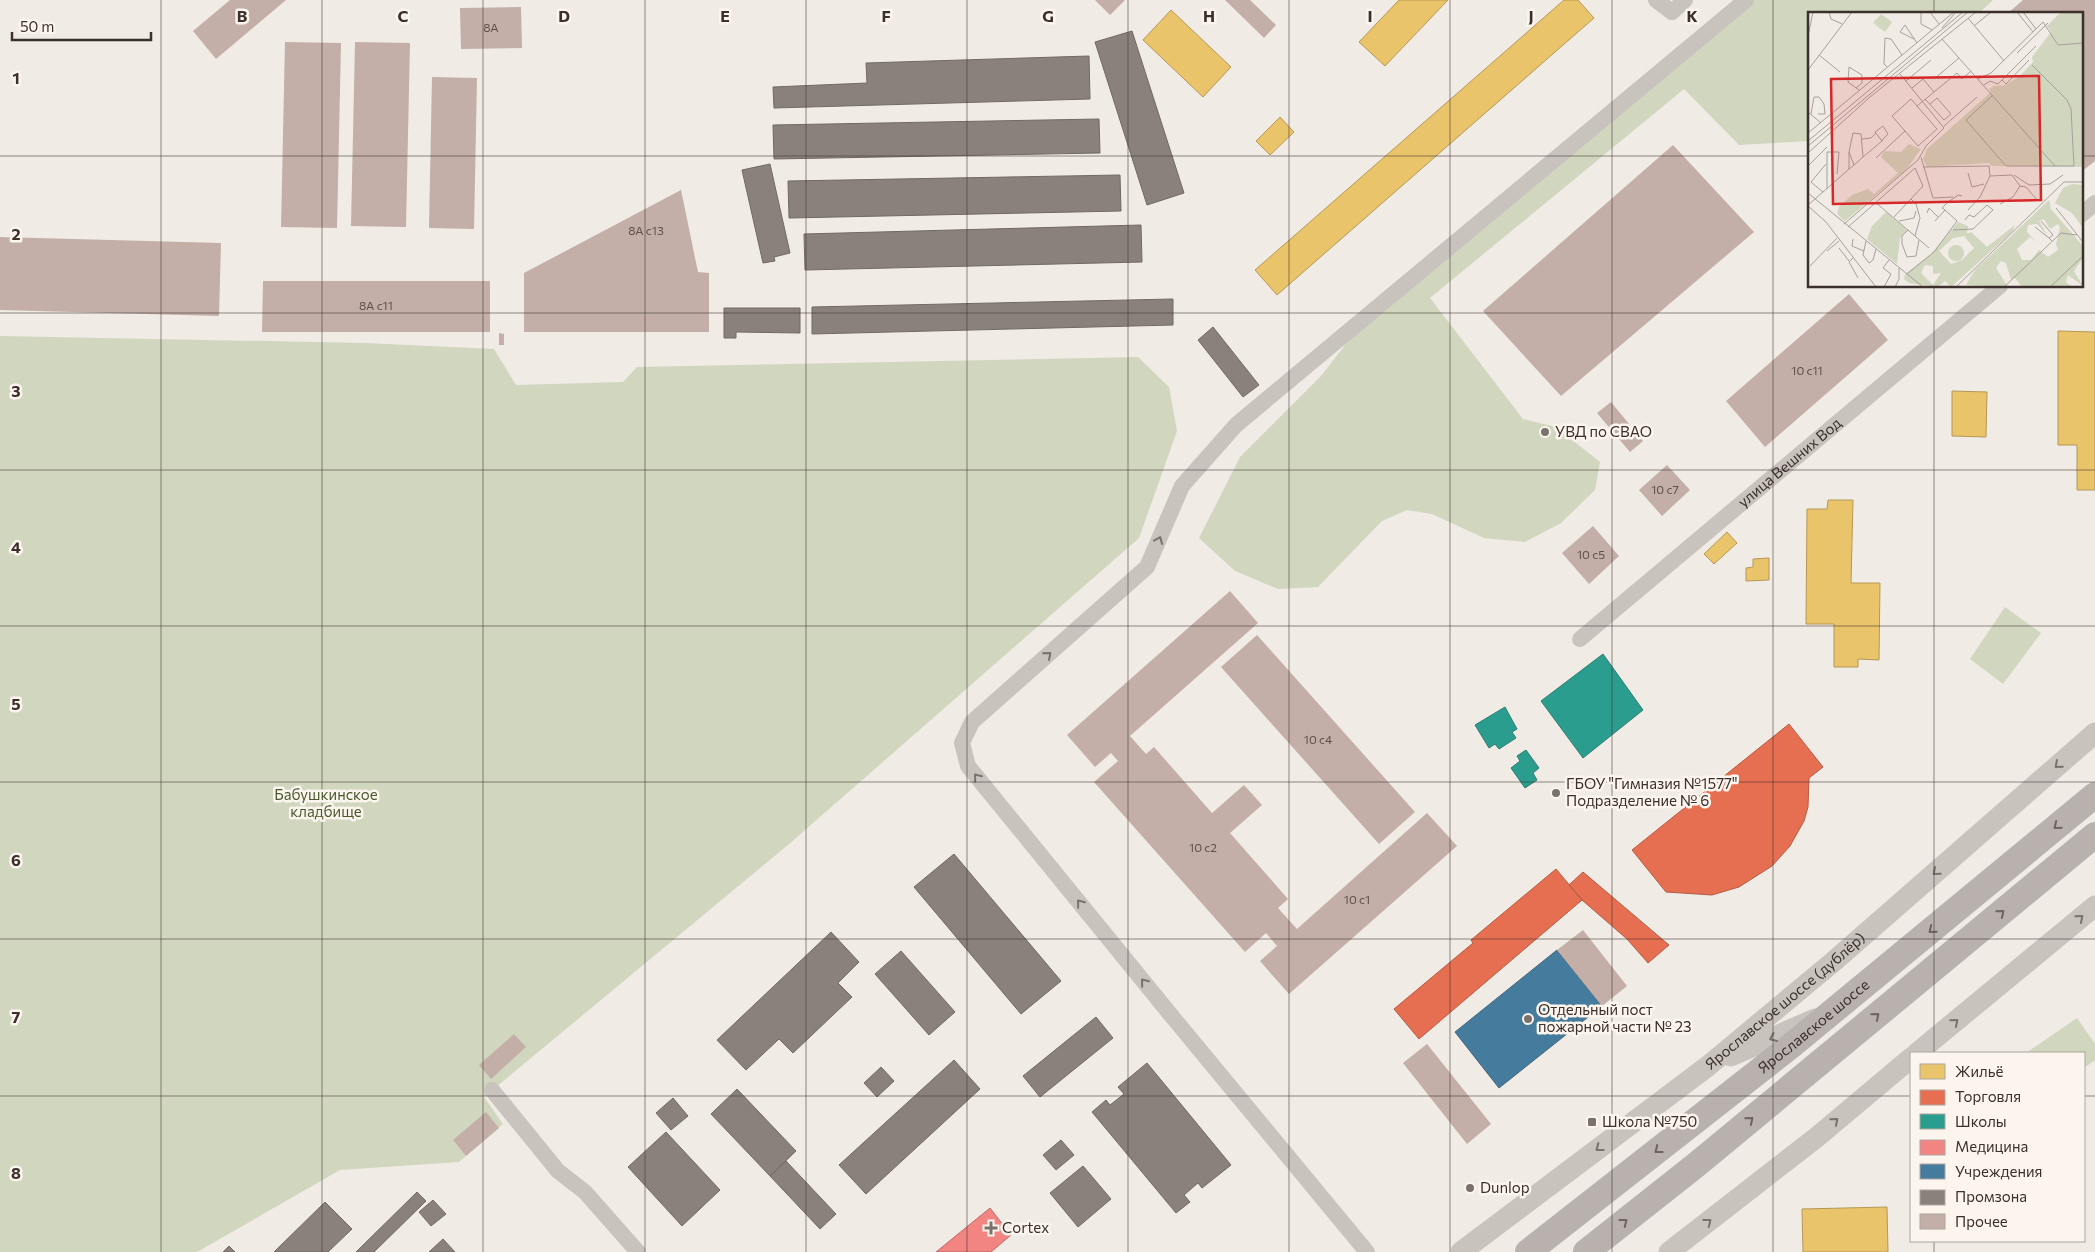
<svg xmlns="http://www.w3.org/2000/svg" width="2095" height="1252" viewBox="0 0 2095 1252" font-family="Commissioner,sans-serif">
	<rect width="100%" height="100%" fill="#f0ebe5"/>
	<path fill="#d1d6bf" d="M1751,0H1993L1978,14H1809V141L1739,145L1684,89L1430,298L1523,419L1556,427L1600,462L1595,490L1561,523L1525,542L1484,538L1432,514L1407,510L1382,521L1318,587L1278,589L1235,571L1199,538L1240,457L1321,376L1356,331Z
		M0,336L365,343L494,349L516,385L623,382L637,367L1138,357L1169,387L1177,431L1139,538L789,844L484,1097L503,1124L459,1162L340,1170L197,1252H0Z
		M2005,607L2041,633L2003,684L1970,659Z
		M2077,1018L2095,1044V1060L2084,1068V1053H2026Z"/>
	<path fill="#e9c46a" stroke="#b59857" d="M1399,0H1448L1385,66L1359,42Z
		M1564,0H1578L1594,18L1277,295L1255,270Z
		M1171,10L1231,67L1203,97L1143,40Z
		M1280,117L1294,132L1270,155L1256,141Z
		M2058,331L2095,332V490H2077V445H2058Z
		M1952,391L1987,392L1986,437L1952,436Z
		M1828,500H1853L1851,583H1880L1879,660L1858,659V667H1834V624H1806L1807,509H1827Z
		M1727,532L1737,543L1714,564L1704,554Z
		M1769,558V580L1746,581V568L1753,567V559Z
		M1887,1207L1888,1252H1803L1802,1209Z"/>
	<path fill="#e76f51" stroke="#b35c46" d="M1789,724L1823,767L1809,778L1808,807L1804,821L1790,846L1772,866L1739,887L1712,895L1666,892L1632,850Z
		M1556,869L1582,900L1419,1039L1394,1009L1473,943L1471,940Z
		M1583,872L1669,945L1648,963L1627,939L1582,900L1569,885Z"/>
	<path fill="#2a9d8f" stroke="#2f7c71" d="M1603,654L1643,710L1583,758L1541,701Z
		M1505,707L1517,729L1512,732L1516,738L1499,749L1495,744L1489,748L1475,725Z
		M1526,750L1539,768L1533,773L1537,780L1525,788L1511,768L1520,761L1517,756Z"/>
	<path fill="#f28482" stroke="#bb6b68" d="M990,1208L1011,1235L991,1252H936Z"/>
	<path fill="#457b9d" stroke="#42647b" d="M1557,950L1602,1006L1499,1088L1455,1032Z"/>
	<path fill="#8a817c" stroke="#726964" d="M1132,31L1184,193L1147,205L1095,42Z
		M1089,56L1090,99L774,108L773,87L867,83L866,63Z
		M1099,119L1100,153L774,159L773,125Z
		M770,164L790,253L774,257L775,261L763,263L742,170Z
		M1120,175L1121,211L789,218L788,181Z
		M1141,225L1142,262L805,270L804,234Z
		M1173,299V325L812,334V307Z
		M724,308H800V333L736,332V338H724Z
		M1213,327L1259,385L1243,397L1198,340Z
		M954,854L1061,981L1021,1014L914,887Z
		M831,932L859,962L838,983L852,997L793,1053L779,1039L746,1070L717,1040Z
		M901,951L955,1012L929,1035L875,974Z
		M1096,1017L1113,1038L1040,1097L1023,1076Z
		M954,1060L980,1089L866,1194L839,1165Z
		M1147,1063L1231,1165L1202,1188L1198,1183L1184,1195L1190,1202L1176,1213L1092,1112L1106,1100L1110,1105L1124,1094L1118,1087Z
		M881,1067L894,1081L877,1097L864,1083Z
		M737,1089L796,1151L770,1176L711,1114Z
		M673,1098L688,1116L671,1130L656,1113Z
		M666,1132L720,1190L682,1226L628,1167Z
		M1061,1140L1074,1155L1056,1170L1043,1155Z
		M786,1161L836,1214L820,1229L770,1176Z
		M1083,1166L1111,1199L1078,1227L1050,1193Z
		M417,1192L426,1201L374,1252H356Z
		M433,1200L446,1214L431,1226L419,1212Z
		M325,1202L352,1229L328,1252H274Z
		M443,1239L455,1252H429Z
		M229,1246L235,1252H223Z"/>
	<path fill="#c3afa7" d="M230,0H286L216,59L193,31Z
		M1095,0H1125L1110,15Z
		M1225,0H1250L1276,25L1264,38Z
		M2023,0H2095V161L2081,172V14H2007Z
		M521,7L522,48L461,49L460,8Z
		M285,42L341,43L337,228L281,227Z
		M355,42L410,43L406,227L351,226Z
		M432,77L477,78L474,229L429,228Z
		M1673,145L1754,232L1561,396L1483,311Z
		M681,190L698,272L709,273V332H524V273Z
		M0,237L221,243L219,316L0,310Z
		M263,281H490V332H262Z
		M1849,294L1888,340L1765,447L1726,401Z
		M499,333L504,334V345H499Z
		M1611,402L1643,441L1630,452L1597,413Z
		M1667,465L1690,490L1662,516L1639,490Z
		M1593,526L1619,556L1589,584L1562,553Z
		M1230,591L1258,623L1130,736L1146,754L1154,747L1212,813L1244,785L1262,805L1230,833L1288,899L1278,908L1297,929L1427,813L1457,846L1289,994L1260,961L1277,946L1266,933L1245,952L1094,782L1118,761L1111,753L1095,767L1067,735Z
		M1257,635L1415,812L1379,844L1221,667Z
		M1583,930L1627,986L1602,1006L1557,950Z
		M514,1034L526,1047L491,1079L479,1065Z
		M1427,1044L1491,1124L1467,1144L1403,1063Z
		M486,1112L499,1128L466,1156L453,1140Z"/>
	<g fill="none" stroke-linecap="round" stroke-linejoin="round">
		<g stroke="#c9c3be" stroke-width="16">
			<path d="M1656,0L1672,12L1685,0"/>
			<path d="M2081,215L2095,203"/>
			<path id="s1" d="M1580,639L2000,286"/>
			<path d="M492,1090L558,1171L585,1192L638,1252"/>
			<path d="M1367,1252L1175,1020L968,766L962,743L972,722L1147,567L1182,486L1236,425L1746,0"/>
		</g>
		<g stroke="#c9c3be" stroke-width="21">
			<path d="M1917,1053L2095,906"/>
			<path d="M1731,1056L1815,1019"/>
			<path id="s2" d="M1461,1252L1708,1066L1833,962L2095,733"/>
			<path d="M1669,1252L1817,1137L1911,1058"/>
		</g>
		<g stroke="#b8b1ad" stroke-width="26">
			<path id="s3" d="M1528,1252L1792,1045L2095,795"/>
			<path d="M1586,1252L1696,1165L2095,835"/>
		</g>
	</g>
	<defs><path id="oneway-chevron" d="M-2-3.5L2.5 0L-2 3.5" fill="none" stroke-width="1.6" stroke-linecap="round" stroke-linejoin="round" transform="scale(1.25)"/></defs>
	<g stroke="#7b726d">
		<use href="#oneway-chevron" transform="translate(1159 540) rotate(-67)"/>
		<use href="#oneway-chevron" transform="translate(1048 655) rotate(-41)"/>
		<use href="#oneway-chevron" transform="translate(2058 765) rotate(139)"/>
		<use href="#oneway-chevron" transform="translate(977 777) rotate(-129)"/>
		<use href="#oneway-chevron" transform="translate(1936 872) rotate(139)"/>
		<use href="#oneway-chevron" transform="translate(1080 903) rotate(-129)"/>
		<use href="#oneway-chevron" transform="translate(2080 918) rotate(-40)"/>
		<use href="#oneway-chevron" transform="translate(1144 982) rotate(-129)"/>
		<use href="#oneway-chevron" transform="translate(1955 1022) rotate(-40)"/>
		<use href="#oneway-chevron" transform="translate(1773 1038) rotate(156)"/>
		<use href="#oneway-chevron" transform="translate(1835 1121) rotate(-40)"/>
		<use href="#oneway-chevron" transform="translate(1599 1148) rotate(143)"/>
		<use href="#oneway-chevron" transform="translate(1708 1222) rotate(-38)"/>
	</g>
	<g stroke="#6d645f">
		<use href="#oneway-chevron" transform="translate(2057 826) rotate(141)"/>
		<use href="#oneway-chevron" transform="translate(2001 913) rotate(-40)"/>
		<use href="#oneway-chevron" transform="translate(1932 930) rotate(141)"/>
		<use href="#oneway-chevron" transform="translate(1876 1016) rotate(-40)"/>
		<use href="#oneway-chevron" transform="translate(1750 1120) rotate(-40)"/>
		<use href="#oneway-chevron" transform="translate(1658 1150) rotate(142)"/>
		<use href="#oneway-chevron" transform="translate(1624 1222) rotate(-38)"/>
	</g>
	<path fill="none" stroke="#3b302b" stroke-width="1" stroke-opacity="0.55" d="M161,0V1252M322,0V1252M483,0V1252M645,0V1252M806,0V1252M967,0V1252M1128,0V1252M1289,0V1252M1450,0V1252M1612,0V1252M1773,0V1252M1934,0V14M0,156H1809M2081,156H2095M1934,286V1053M0,313H2095M0,470H2095M0,626H2095M0,782H2095M0,939H2095M0,1096H1911M2084,1096H2095M1934,1241V1252"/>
	<g fill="#7a716c" stroke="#fbf5ee" stroke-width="2">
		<circle cx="1545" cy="432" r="5"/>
		<circle cx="1556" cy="793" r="5"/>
		<circle cx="1528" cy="1019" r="5"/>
		<rect x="1587" y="1117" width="10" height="10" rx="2.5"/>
		<circle cx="1470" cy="1188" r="5"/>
		<path d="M988.5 1220.5h5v5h5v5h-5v5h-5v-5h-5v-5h5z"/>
	</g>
	<g text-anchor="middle" stroke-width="5" stroke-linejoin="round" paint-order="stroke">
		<g font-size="12" fill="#5d504a">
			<text x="491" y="32">8А</text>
			<text x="646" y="235">8А с13</text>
			<text x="376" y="310">8А с11</text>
			<text x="1807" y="375">10 с11</text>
			<text x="1665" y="494">10 с7</text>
			<text x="1591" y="559">10 с5</text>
			<text x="1318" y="744">10 с4</text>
			<text x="1203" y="852">10 с2</text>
			<text x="1357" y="904">10 с1</text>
		</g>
		<g font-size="15" fill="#3b302b" stroke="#fbf5ee" text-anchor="start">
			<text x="1555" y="437">УВД по СВАО</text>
			<text x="1566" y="789">ГБОУ "Гимназия №1577"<tspan x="1566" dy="17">Подразделение № 6</tspan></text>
			<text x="1538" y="1015">Отдельный пост<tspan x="1538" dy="17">пожарной части № 23</tspan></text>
			<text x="1602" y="1127">Школа №750</text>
			<text x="1480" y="1193">Dunlop</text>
			<text x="1002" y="1233">Cortex</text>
		</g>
		<g font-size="15" fill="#3b302b" stroke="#fbf5ee">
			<text dy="5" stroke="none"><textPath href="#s1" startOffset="274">улица Вешних Вод</textPath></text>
			<text dy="5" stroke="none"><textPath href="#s2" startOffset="410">Ярославское шоссе (дублёр)</textPath></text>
			<text dy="5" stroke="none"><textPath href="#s3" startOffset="364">Ярославское шоссе</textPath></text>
		</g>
		<g font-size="15" fill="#4a5a2e" stroke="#fbf5ee">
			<text x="326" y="800">Бабушкинское<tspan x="326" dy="17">кладбище</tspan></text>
		</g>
	</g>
	<g transform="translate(1808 12)">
		<rect width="275" height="275" fill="#f0ebe5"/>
		<path d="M253,0H275V155L183,154L181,151L119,155L115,147L119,137L183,80L181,77L186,74L197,73L212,64L225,50L224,45L243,20L239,14ZM73,2L84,10L77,20L65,11ZM101,132L113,137L98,158L37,209L32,205L29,201L31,195L44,183L60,177L66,182L90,161L73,145L77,139L93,140ZM264,172L275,173V216L264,201L247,191L255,176ZM241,188L243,197L275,234V246L266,259L275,274L260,263L258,270L264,275H214L207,266L203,268L198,251L193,249L188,256L200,275L158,273L167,258ZM236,207L242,217L250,212L252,216L248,232L250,238L240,245L231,238L223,248H214L209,237L222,225L228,230L219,220L220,213L229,212L240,224L231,209ZM78,200L99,218L92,226L89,252L59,227L64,214ZM150,210L160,214L159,222L163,220L179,235L207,213L204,220L143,275L137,269L130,275L101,271L96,267L97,262L124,241ZM156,224L166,236L154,248L143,252L131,239L145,226ZM117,253L125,254V262L133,261L125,273L113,261ZM140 241a8 8 0 1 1 16 0a8 8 0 1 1-16 0Z" fill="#d1d6bf" fill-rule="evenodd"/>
		<path fill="none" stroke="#a8a09b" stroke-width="1" d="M21,0L23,7L34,12M113,0V12L124,18M122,0L131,12M209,0L225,20M215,0L228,17M160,6L196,49M166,14L183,0M134,16L148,0M0,24L5,0M106,27L92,20L97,13L109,31M134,27L247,154M209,41L240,11M11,43L32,60M79,55L76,52L77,26L83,27L94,43M0,58L44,0M126,67L151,46M170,67L183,61L235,10L250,33L275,31M194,68L198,72L221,48M98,69L123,48M176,73L182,69L190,72L228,34M48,76L54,71V63L41,55L40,70L51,78M104,76L115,67L126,80M185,83L158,108L198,154H266L263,97L259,88L224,53M117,87L118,88L136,108L143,102L129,86L122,92M109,94L103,87L84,104L110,134L129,117L109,94L149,61L154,67L163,59M0,100L13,111M3,102L6,85H11L16,92L17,102H10M136,114L169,85M0,121L146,0M54,127L63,126L68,121M0,129L155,0M0,134L160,0M0,141L62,85L168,0M113,145L125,186L145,185M68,146L97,119M46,153L41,140L45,121L53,122L55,145M0,154L19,135M115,155L181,154L182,164L172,185L160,198M41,157V140M160,161L164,175L176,172M206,163L221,173L242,172L255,163M182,164L204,163L212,174L205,185L192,192M212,174L218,175L229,188M19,177V140H31L29,162M15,180L3,170L18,152M0,181L115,275M103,187L108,192L112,206L107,224M67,190L121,236M0,193L15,180L32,165L41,157L46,153L55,145L74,129L75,127L80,122L75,114L67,120L74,129M0,194L18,210L68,275M248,196L275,230M137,198L134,196L139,191L150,183L154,184M119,201L121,196L130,205M91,209L106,206L108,199M233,209L245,223L241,226L244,229M36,212L110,148L118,134L136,116L92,62M40,215L107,156L115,174L86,205M227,215L241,226M100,218L94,224V232L99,245L108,244L111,228M145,218L165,217L185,198L179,193L166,205L161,203L157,208M45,227L44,234L56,239M58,229L55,243L61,251L65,248L68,237M31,236L41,249M19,239L31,229M45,246L41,250L50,266M2,254L29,226M99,262L126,240L149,209L137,198L127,209M76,275L83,262L75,256L81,248M87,275L91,267V256M148,275L256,170H275M196,275L253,221L269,223M242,275L275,244"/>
		<path fill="#d62828" fill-opacity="0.15" stroke="#d62828" stroke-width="2.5" d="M231,64L233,188L25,192L23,67Z"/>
		<rect width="275" height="275" fill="none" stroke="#3b302b" stroke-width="2.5"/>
	</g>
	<g font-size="16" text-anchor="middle" font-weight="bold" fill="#3b302b" stroke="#fbf5ee" stroke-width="5" stroke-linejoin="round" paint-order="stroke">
		<text x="242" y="22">B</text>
		<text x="403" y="22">C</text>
		<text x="564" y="22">D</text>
		<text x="725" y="22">E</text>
		<text x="886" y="22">F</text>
		<text x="1048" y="22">G</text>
		<text x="1209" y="22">H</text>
		<text x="1370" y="22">I</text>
		<text x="1531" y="22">J</text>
		<text x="1692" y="22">K</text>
		<text x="16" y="84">1</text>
		<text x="16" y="240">2</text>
		<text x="16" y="397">3</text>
		<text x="16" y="553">4</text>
		<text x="16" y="710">5</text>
		<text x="16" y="866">6</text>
		<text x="16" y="1023">7</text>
		<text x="16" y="1179">8</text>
	</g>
	<rect x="1910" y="1052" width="175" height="190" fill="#fbf5ee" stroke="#aea6a0"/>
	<rect x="1920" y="1064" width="25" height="15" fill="#e9c46a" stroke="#aea6a0"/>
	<text x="1955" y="1077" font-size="15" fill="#3b302b">Жильё</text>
	<rect x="1920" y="1090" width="25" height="15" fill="#e76f51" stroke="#aea6a0"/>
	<text x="1955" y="1102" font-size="15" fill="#3b302b">Торговля</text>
	<rect x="1920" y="1114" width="25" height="15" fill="#2a9d8f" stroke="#aea6a0"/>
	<text x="1955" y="1127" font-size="15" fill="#3b302b">Школы</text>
	<rect x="1920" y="1140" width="25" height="15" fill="#f28482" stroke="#aea6a0"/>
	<text x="1955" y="1152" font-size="15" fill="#3b302b">Медицина</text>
	<rect x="1920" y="1164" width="25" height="15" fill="#457b9d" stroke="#aea6a0"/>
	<text x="1955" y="1177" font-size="15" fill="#3b302b">Учреждения</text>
	<rect x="1920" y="1190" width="25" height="15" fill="#8a817c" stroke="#aea6a0"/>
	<text x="1955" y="1202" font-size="15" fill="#3b302b">Промзона</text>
	<rect x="1920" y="1214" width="25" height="15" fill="#c3afa7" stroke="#aea6a0"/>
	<text x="1955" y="1227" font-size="15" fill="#3b302b">Прочее</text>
	<path d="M12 32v8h139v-8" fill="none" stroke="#3b302b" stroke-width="2.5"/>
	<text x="20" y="32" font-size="15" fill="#3b302b" stroke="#fbf5ee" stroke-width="4" paint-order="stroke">50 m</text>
</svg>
